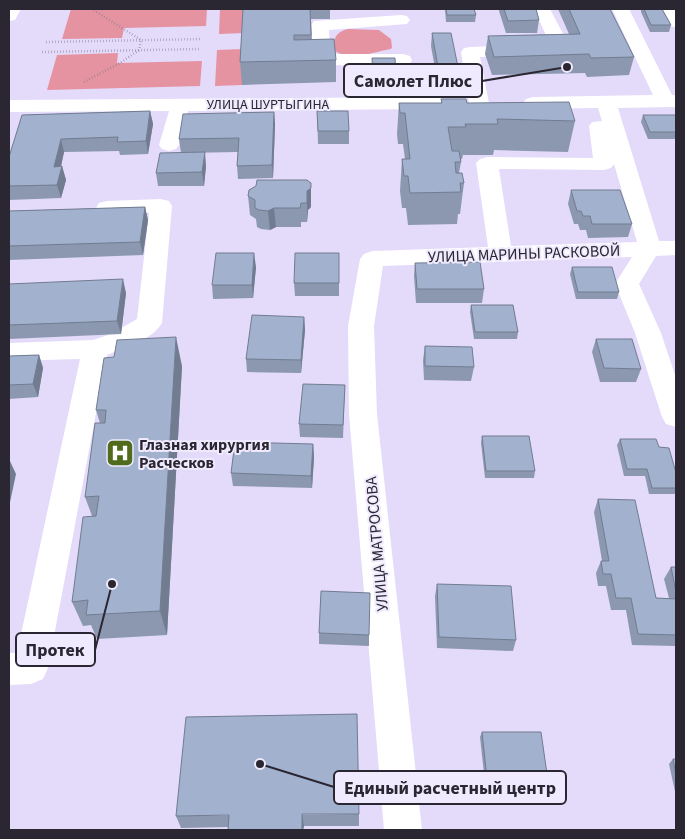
<svg xmlns="http://www.w3.org/2000/svg" width="685" height="839" viewBox="0 0 685 839" font-family="'Source Sans 3',sans-serif">
	<rect width="100%" height="100%" fill="#e4dafa"/>
	<path fill="#e592a1" d="M71,9H207L206,26L124,28L122,38L62,39Z
		M220,9H245L244,33L219,34Z
		M348,29L379,30L391,39L392,47L391,49C374,52 348,62 334,50C333,38 336,32 348,29Z
		M244,49L242,85L215,86L217,50Z
		M118,53L117,63L202,61L200,86L47,90L57,55Z"/>
	<g fill="none" stroke-linecap="round" stroke-linejoin="round">
		<path stroke="#80798f" stroke-width="2.5" stroke-dasharray="0.5 2.5" stroke-linecap="butt" d="M46,42L201,39
			M42,52L199,49
			M84,82L120,63L139,50L141,40L92,9"/>
		<path fill="#fff" fill-rule="evenodd" d="M534,9H550L571,49L568,53L562,54L480,57L489,103L486,107L479,109L472,107L469,103L461,52L464,48L470,47L550,44Z
			M612,9H629L672,95H676V107L618,108L659,241H676V255L656,256L639,284L661,333L676,378V427L666,424L662,417L635,333L615,284L632,257L383,266L374,326L377,414L422,830H384L349,414L348,326L360,259L364,254L372,251L488,247L476,163L480,159L487,157L593,158L589,126L592,122L602,121L598,108L533,109L526,107L523,103L526,99L533,97L653,95ZM614,164L637,242L511,246L499,169L604,170L611,168Z
			M661,9H676V27L670,26Z
			M401,15L407,16L410,20L407,24L329,30L330,54H403L410,56L412,60L410,64L403,66L321,65L314,63L312,59L311,25L314,21Z
			M435,97L442,99L445,103L442,107L435,109L188,111L179,145L176,149L169,151L162,149L159,145L169,111L9,112V100Z
			M161,199L169,201L172,206L162,323C152,340 124,348 107,355L48,668L43,679L31,684L9,685V653H17L80,359L9,361V343L93,340L111,334L137,319L149,213L107,215L99,213L96,208L99,203L107,201Z"/>
		<path fill="#fff" fill-rule="evenodd" d="M9,9H21L15,20L9,21Z"/>
	</g>
	<path fill="#8b98b0" d="M243,9H330V19H311L312,40L336,60V82L242,85L240,62Z
		M445,9H474L476,15L475,22H446Z
		M500,9H536L539,20L537,33H506L499,11Z
		M558,9H610L634,57L629,75L587,77L585,73L492,75L485,54L488,36L569,34Z
		M641,9H662L671,25L669,32H650L641,12Z
		M432,33L458,67L457,80H437L431,46Z
		M372,58L396,75V82H372Z
		M441,99L467,103L575,121L568,152L494,150L493,155H463L462,159H460L461,162L459,173L464,183L460,214H458L457,224L408,225L406,208H402L400,191L402,159H405L403,144H398L397,134L399,103H441Z
		M150,111L153,124L148,154L120,155L119,151L64,152L61,166H62L66,180L61,198L9,200V157L22,115Z
		M317,111L349,131V144H318Z
		M274,112L275,125L273,178L238,179L237,166L238,152L181,153L179,139Z
		M643,115H676V139H648L641,122Z
		M206,166L204,186H158L156,173Z
		M311,183V207L308,210L307,222H301V227H276L270,230L261,229L257,227L256,219L250,215L248,196Z
		M571,190L632,224L628,237L588,238L586,230H580L578,224H574L568,204Z
		M145,207L148,220L143,255L9,260V211Z
		M339,253V296H295L294,283Z
		M415,263L484,289L482,303H416L414,276Z
		M256,267L253,298L213,299L212,285Z
		M572,267L619,292L617,299H576L570,274Z
		M9,284L126,293L121,334L9,339Z
		M471,305L518,332L517,339H474L470,312Z
		M304,317L305,330L301,373L247,372L246,359Z
		M596,339L641,369L636,382H600L592,352Z
		M425,346L474,367L471,381L424,380L423,360Z
		M39,355L43,368L38,397L9,399V356Z
		M182,366L167,635L97,639L91,625L83,626L72,602L92,516L85,497L100,423L96,410Z
		M345,385L343,438L300,437L299,424Z
		M482,436L535,471L534,478H485L481,443Z
		M620,439L659,447L676,473V494H649L645,476H624L617,445Z
		M313,444L314,457L312,488L233,486L231,473Z
		M598,499L656,598H669L664,579L671,567H676V646L632,645L626,610H611L606,586H598L596,573L601,561H602L594,512Z
		M437,584L516,640L513,651L437,648L435,596Z
		M319,633L369,635V646L319,644Z
		M482,732L549,788L547,792H486L480,737Z
		M673,759H676V796L669,764Z
		M359,814V826H304L303,830H228V827L181,828L176,816Z"/>
	<path fill="#717c90" d="M150,111L153,124L148,154L146,141Z
		M274,112L275,125L273,178L272,165Z
		M61,139L64,152L58,180L54,167Z
		M205,152L206,166L204,186L202,172Z
		M62,166L66,180L61,198L57,185Z
		M311,183V207L308,210L307,222V191Z
		M145,207L148,220L143,255L140,242Z
		M274,208L276,227L270,230L268,211Z
		M254,253L256,267L253,298L252,285Z
		M123,279L126,293L121,334L117,321Z
		M304,317L305,330L301,373V360Z
		M176,337L182,366L167,635L160,611Z
		M39,355L43,368L38,397L33,384Z
		M313,444L314,457L312,488L311,476Z
		M9,459L16,474L9,507Z
		M302,814L304,826L303,830H302Z"/>
	<path fill="#a2b1cd" stroke="#717c90" d="M243,9H310L311,35H294V40L334,39L336,60L240,62Z
		M446,9H474L476,15H447Z
		M504,9H536L539,20L508,21Z
		M569,9H610L634,57L591,58L589,54L494,57L488,36L580,34Z
		M644,9H662L671,25H651Z
		M432,33H451L458,67H438Z
		M372,58H395L396,75H373Z
		M441,99H466L467,103L569,102L575,121L497,119L498,124H465L466,127H448L452,151H459L461,162H455L456,173H462L464,183H460L461,192L410,193L408,176H404L402,159H410L405,113H400L399,103H442Z
		M150,111L146,141L117,142L118,137L61,139L54,167L62,166L57,185L9,186V157L22,115Z
		M317,111H348L349,131H318Z
		M274,112L272,165L237,166L239,138L179,139L183,114Z
		M643,115H676V132H650Z
		M205,152L202,172L156,173L160,153Z
		M257,180H307L311,183V188L307,191V203H301L300,208H274L268,211L259,210L255,208V200L248,196L249,190L256,186Z
		M571,190H620L632,224H592L590,216H583L581,211H577Z
		M145,207L140,242L9,246V211Z
		M216,253H254L252,285H212Z
		M295,253H339V283H294Z
		M480,262L484,289H417L415,263Z
		M572,267H612L619,292H578Z
		M123,279L117,321L9,325V284Z
		M471,305H513L518,332H475Z
		M252,315L304,317L301,360L246,359Z
		M176,337L160,611L86,615L88,600L72,602L83,517L96,516L99,496L85,497L95,423H105L106,410H96L104,358L114,357L117,340Z
		M596,339H632L641,369L604,368Z
		M425,346L472,347L474,367L425,366Z
		M39,355L33,384L9,385V356Z
		M303,384L345,385L343,425L299,424Z
		M482,436H529L535,471H486Z
		M620,439H656L659,447L669,448L676,473V488H652L647,469H627Z
		M235,442L313,444L311,476L231,473Z
		M598,499L635,500L656,598L676,599V635L638,634L631,598H616L611,574H603L601,561H609Z
		M671,567H676V592Z
		M437,584L511,586L516,640L439,637Z
		M321,591L370,593L369,635L319,633Z
		M357,714L359,814H302V830H228L229,815L176,816L186,717Z
		M482,732H541L549,788H488Z
		M673,759H676V775Z"/>
	<defs>
		<g id="hospital-square" transform="scale(1.4375)"><rect x="-9" y="-9" width="18" height="18" rx="4" fill="#516b1c" stroke="#efeafd"/><path d="M-5-5h3v3.5h4V-5h3V5h-3V1.5h-4V5h-3Z" fill="#fff"/></g>
	</defs>
	<g fill-rule="evenodd">
		<use href="#hospital-square" x="120" y="453"/>
	</g>
	<g text-anchor="middle" stroke-width="4" stroke-linejoin="round" paint-order="stroke">
		<g font-size="14" fill="#2a2632" stroke="#efeafd">
			<text x="268" y="109">УЛИЦА ШУРТЫГИНА</text>
		</g>
		<g font-size="16" fill="#2a2632" stroke="#efeafd">
			<text transform="translate(524 253) rotate(-2)" y="6">УЛИЦА МАРИНЫ РАСКОВОЙ</text>
			<text transform="translate(376 544) rotate(-95)" y="6">УЛИЦА МАТРОСОВА</text>
		</g>
		<g font-size="16" font-weight="bold" fill="#2a2632" stroke="#efeafd" text-anchor="start">
			<text x="139" y="450">Глазная хирургия<tspan x="139" dy="18">Расческов</tspan></text>
		</g>
	</g>
	<path fill="none" stroke="#2a2632" stroke-width="2" d="M567 67L482 81M112 584L95 650M260 764L334 787"/>
	<g fill="#2a2632" stroke="#efeafd" stroke-width="2">
		<circle cx="567" cy="67" r="5"/>
		<circle cx="112" cy="584" r="5"/>
		<circle cx="260" cy="764" r="5"/>
	</g>
	<g fill="#efeafd" stroke="#2a2632" stroke-width="2">
		<rect x="344" y="64" width="138" height="33" rx="5"/>
		<rect x="16" y="633" width="79" height="33" rx="5"/>
		<rect x="334" y="771" width="232" height="33" rx="5"/>
	</g>
	<g font-size="18" text-anchor="middle" font-weight="bold" fill="#2a2632">
		<text x="413" y="87">Самолет Плюс</text>
		<text x="55" y="656">Протек</text>
		<text x="450" y="794">Единый расчетный центр</text>
	</g>
	<rect width="685" height="839" fill="none" stroke="#2a2632" stroke-width="20"/>
</svg>
